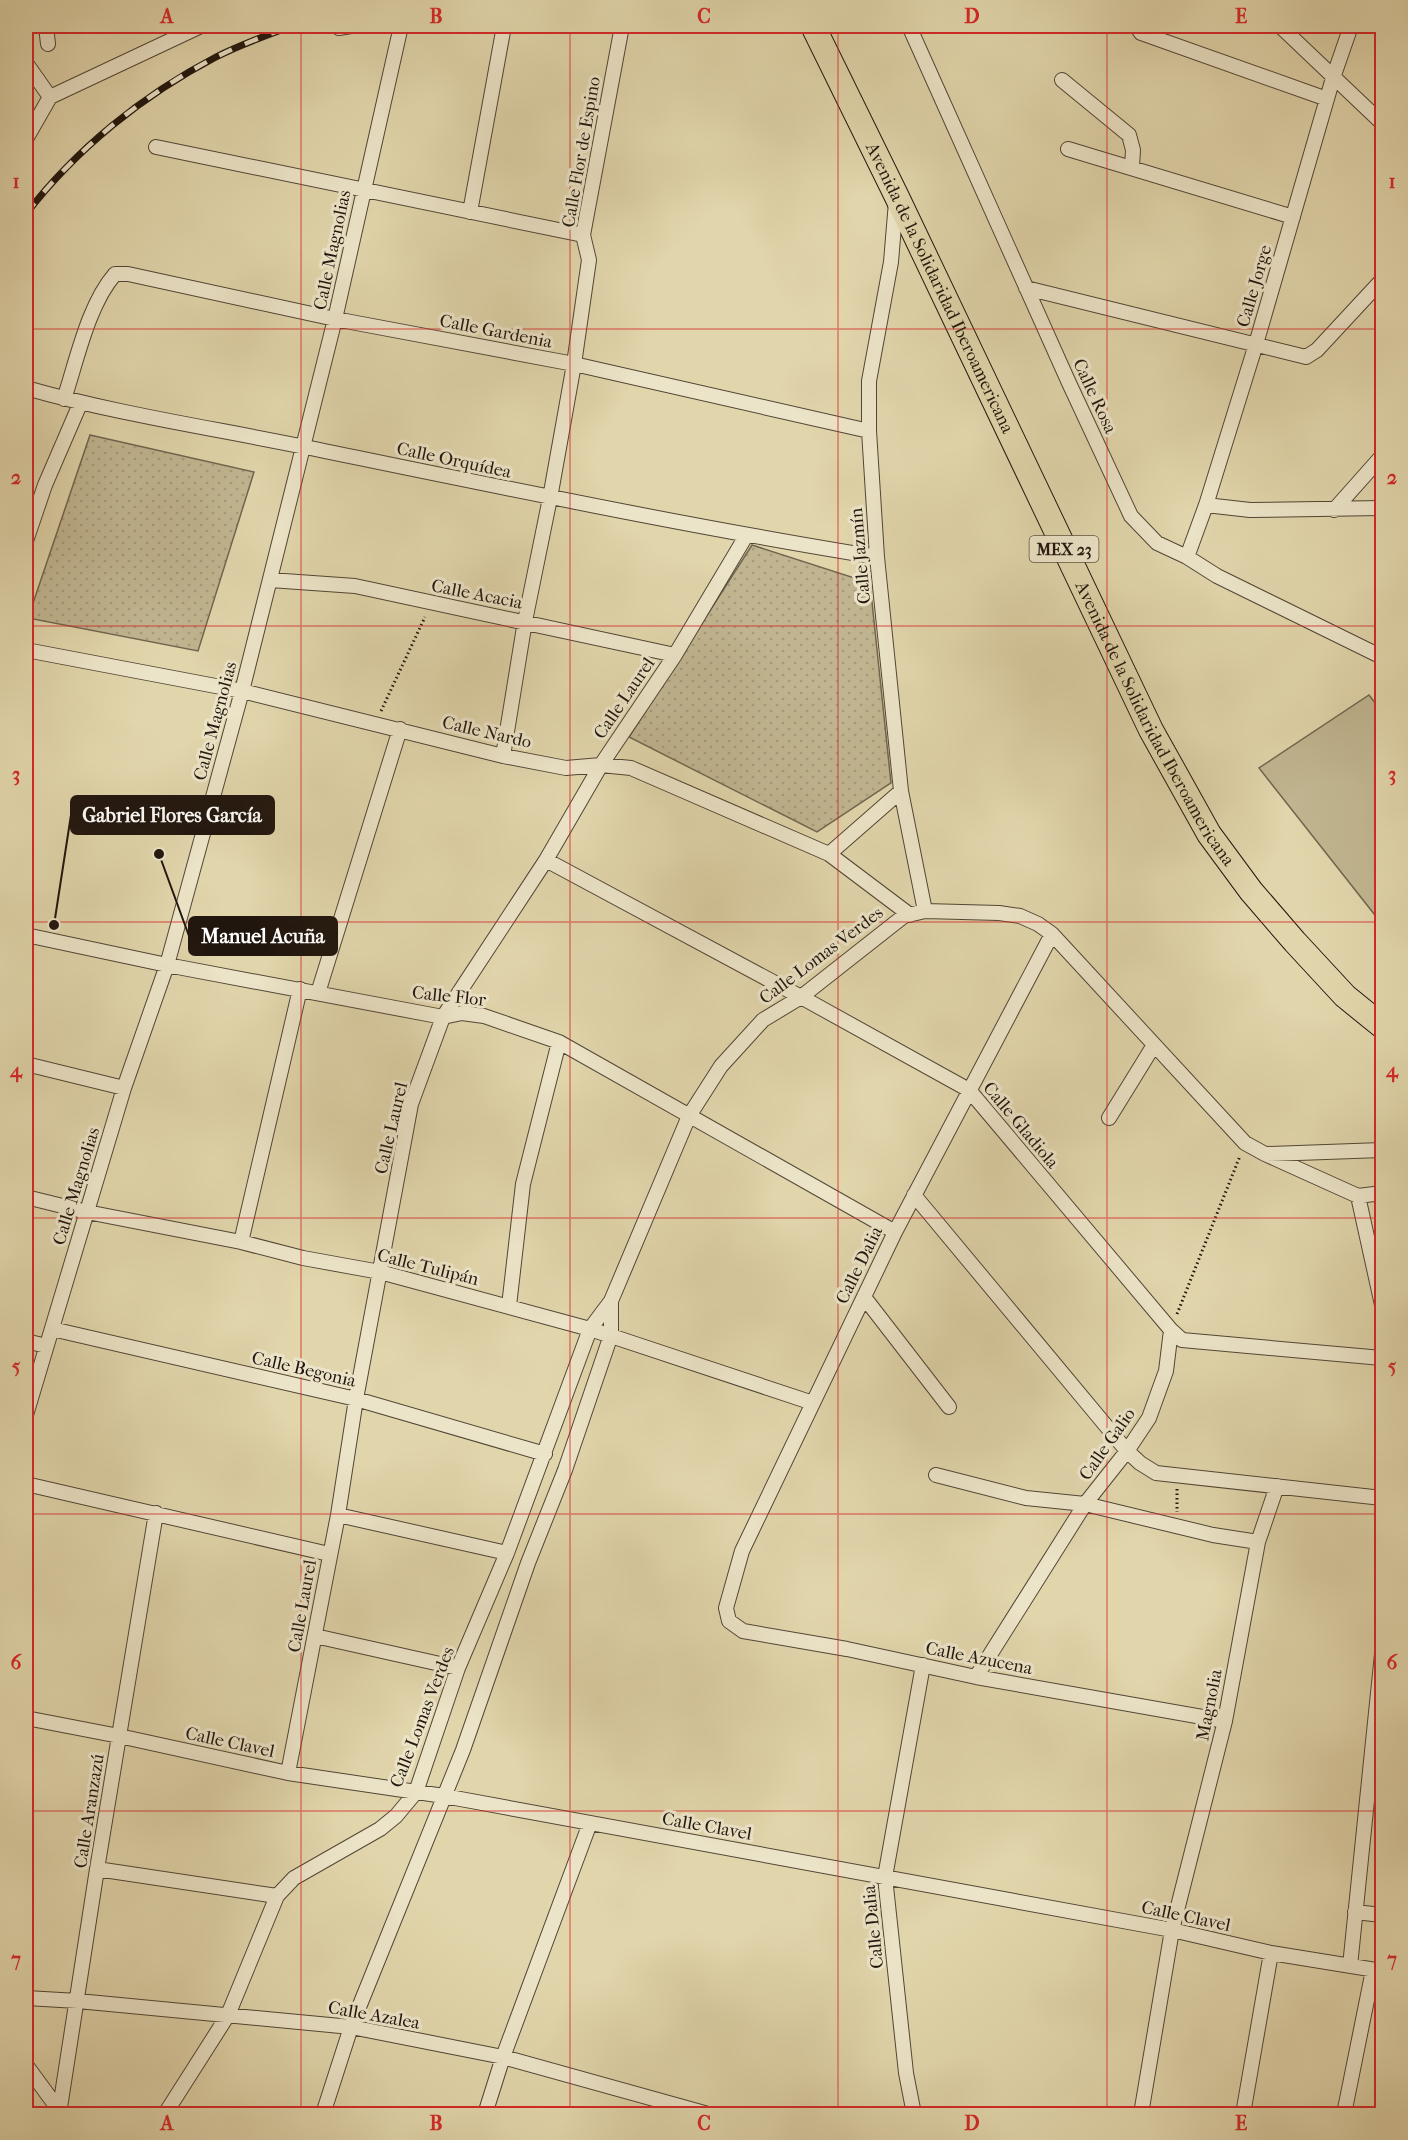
<svg xmlns="http://www.w3.org/2000/svg" width="1408" height="2140" viewBox="0 0 1408 2140" font-family="'IM FELL French Canon',serif">
	<defs>
		<pattern id="grass-dots" width="8" height="8" patternUnits="userSpaceOnUse" patternTransform="scale(1.5)"><rect width="8" height="8" fill="#c0b590"/><path d="M2 2h.1M6 6h.1" fill="none" stroke="#a59b7b" stroke-width="1.8" stroke-linecap="round"/></pattern>
	</defs>
	<rect width="100%" height="100%" fill="#e1d5ab"/>
	<filter id="stains"><feTurbulence type="fractalNoise" baseFrequency=".00333" numOctaves="4"/><feColorMatrix values="0 0 0 0 .2 0 0 0 0 .09 0 0 0 0 .02 0 0 0 .5 -.17"/></filter>
	<radialGradient id="worn" r=".72"><stop offset=".6" stop-color="#630" stop-opacity="0"/><stop offset="1" stop-color="#630" stop-opacity=".3"/></radialGradient>
	<path fill="url(#grass-dots)" stroke="#70664f" stroke-width="1.5" d="M90,435L254,472L198,651L28,618Z
		M752,545L870,583L891,783L817,832L629,737Z"/>
	<path fill="#c0b590" stroke="#70664f" stroke-width="1.5" d="M1369,695L1382,712V924L1259,768Z"/>
	<g fill="none" stroke-linecap="round" stroke-linejoin="round">
		<g stroke="#514635" stroke-width="16">
			<path id="minor" d="M46,26L48,44
				M909,26L1069,383L1131,516L1157,543L1187,557L1217,576L1382,657
				M1136,26L1141,33L1327,99
				M1280,26L1382,123
				M339,28L351,26
				M26,63L50,97
				M1062,80L1129,135L1133,150L1132,167
				M50,97L201,26
				M26,139L50,97
				M156,147L583,235
				M1068,149L1293,217
				M896,202L891,262L869,381V431L877,557L901,791L925,911
				M470,212L504,26
				M1026,288L1306,357L1317,350L1382,280
				M26,388C117,414 212,428 305,447C496,486 685,526 877,557
				M64,399C77,360 88,305 115,274H128L335,319L574,364L869,431
				M1206,505L1250,510L1382,508
				M1334,510L1382,456
				M26,541L45,485L80,404
				M1187,557L1206,505L1256,344L1333,78L1351,26
				M270,580L355,586L675,655
				M26,650L242,691L503,756L566,768L601,765L631,768L829,854L910,915
				M503,756L525,621L550,498L574,364L589,260L583,235L622,26
				M829,854L901,791
				M546,860L801,997L969,1090L1171,1330L1182,1340L1382,1358
				M1052,934L895,1232L742,1551L726,1608L729,1621L743,1631L847,1649L976,1677L1225,1721
				M26,935L167,965L443,1017L462,1013L484,1016L559,1042L895,1232
				M318,993L400,729
				M26,1064L124,1088
				M1109,1118L1154,1045
				M1268,1154L1382,1150
				M914,1195L1127,1451L1140,1463L1156,1473L1382,1498
				M1358,1196L1382,1305
				M26,1197L87,1212L241,1242L303,1258L380,1272L590,1329L813,1403
				M241,1242L300,989
				M864,1297L949,1407
				M509,1306L523,1184L559,1042
				M52,1329L356,1399L545,1454
				M26,1341L46,1346
				M26,1415L124,1088L167,965L242,691L335,319L401,26
				M936,1475L1026,1498L1085,1504L1213,1535L1258,1542
				M26,1484L329,1554
				M338,1515L507,1553
				M315,1636L458,1668
				M976,1677L1085,1504L1127,1451L1149,1418L1166,1371L1171,1330
				M26,1718L119,1736L288,1773L444,1796L1172,1930L1271,1953L1382,1971
				M288,1773L338,1515L356,1399L411,1104L443,1017L546,860L601,765L675,655L746,536
				M97,1869L277,1896
				M1355,1912L1382,1915
				M1350,1966L1382,1654
				M26,1998L78,2001L351,2027L503,2057L708,2114
				M26,2065L59,2110
				M59,2114L97,1869L156,1513
				M165,2114L228,2015L277,1896L294,1878L380,1829L396,1816L416,1792L458,1668L507,1553L590,1329L611,1301L689,1116L721,1066L763,1020L801,997L904,916L925,911L999,913L1020,916L1038,924L1052,934L1245,1143L1265,1154L1358,1196L1382,1193
				M323,2114L351,2027L463,1750L528,1563L565,1470L611,1335V1301
				M485,2114L503,2057L590,1823
				M914,2114L906,2073L885,1877L923,1665
				M1141,2114L1172,1930L1225,1721L1258,1542L1277,1486
				M1243,2114L1271,1953
				M1344,2114L1373,1970"/>
		</g>
		<g stroke="#21160e" stroke-width="26">
			<g id="trunk">
				<path id="s1" d="M813,26L897,197L1151,730L1209,834L1251,891L1295,942L1345,996L1382,1026"/>
			</g>
		</g>
		<path stroke="#21160e" stroke-width="3" stroke-dasharray="1.5 3" stroke-linecap="butt" d="M381,711L425,617
			M1177,1314L1240,1156
			M1177,1489V1512"/>
		<use href="#minor" stroke="#ece4c8" stroke-width="14"/>
		<use href="#trunk" stroke="#e1d5ab" stroke-width="24"/>
		<g stroke="#21160e" stroke-width="7">
			<path id="rail" d="M26,214C76,149 143,95 216,57C240,45 267,35 292,26"/>
		</g>
		<use href="#rail" stroke="#ece4c8" stroke-width="4.5" stroke-dasharray="14" stroke-linecap="butt"/>
	</g>
	<path fill="none" stroke="#d62828" stroke-width="1.5" stroke-opacity="0.55" d="M301,26V2114M570,26V2114M838,26V2114M1107,26V2114M26,329H1382M26,626H1382M26,922H1382M26,1218H1382M26,1514H1382M26,1811H1382"/>
	<g text-anchor="middle" stroke-width="6" stroke-linejoin="round" paint-order="stroke">
		<rect fill="#ece4c8" stroke="#5e5446" stroke-width="1.5" x="1029.5" y="536" width="69" height="26" rx="4.5"/>
		<g font-size="16" font-weight="bold" fill="#21160e">
			<text x="1064" y="555">MEX 23</text>
		</g>
		<g font-size="18" fill="#21160e" stroke="#ece4c8">
			<text transform="translate(581 152) rotate(-80)" y="6">Calle Flor de Espino</text>
			<text transform="translate(332 250) rotate(-78)" y="6">Calle Magnolias</text>
			<text transform="translate(1254 286) rotate(-74)" y="6">Calle Jorge</text>
			<text dy="6" stroke="none"><textPath href="#s1" startOffset="291">Avenida de la Solidaridad Iberoamericana</textPath></text>
			<text transform="translate(496 331) rotate(11)" y="6">Calle Gardenia</text>
			<text transform="translate(1095 396) rotate(65)" y="6">Calle Rosa</text>
			<text transform="translate(454 460) rotate(12)" y="6">Calle Orquídea</text>
			<text transform="translate(860 556) rotate(-95)" y="6">Calle Jazmín</text>
			<text transform="translate(477 594) rotate(11)" y="6">Calle Acacia</text>
			<text transform="translate(624 698) rotate(-56)" y="6">Calle Laurel</text>
			<text transform="translate(215 721) rotate(-75)" y="6">Calle Magnolias</text>
			<text dy="6" stroke="none"><textPath href="#s1" startOffset="777">Avenida de la Solidaridad Iberoamericana</textPath></text>
			<text transform="translate(487 732) rotate(13)" y="6">Calle Nardo</text>
			<text transform="translate(821 955) rotate(-37)" y="6">Calle Lomas Verdes</text>
			<text transform="translate(449 996) rotate(6)" y="6">Calle Flor</text>
			<text transform="translate(1021 1125) rotate(50)" y="6">Calle Gladiola</text>
			<text transform="translate(391 1128) rotate(-77)" y="6">Calle Laurel</text>
			<text transform="translate(76 1186) rotate(-73)" y="6">Calle Magnolias</text>
			<text transform="translate(859 1265) rotate(-64)" y="6">Calle Dalia</text>
			<text transform="translate(428 1267) rotate(14)" y="6">Calle Tulipán</text>
			<text transform="translate(304 1369) rotate(13)" y="6">Calle Begonia</text>
			<text transform="translate(1107 1444) rotate(-55)" y="6">Calle Galio</text>
			<text transform="translate(302 1606) rotate(-80)" y="6">Calle Laurel</text>
			<text transform="translate(979 1658) rotate(11)" y="6">Calle Azucena</text>
			<text transform="translate(1209 1705) rotate(-79)" y="6">Magnolia</text>
			<text transform="translate(422 1717) rotate(-69)" y="6">Calle Lomas Verdes</text>
			<text transform="translate(230 1742) rotate(12)" y="6">Calle Clavel</text>
			<text transform="translate(89 1811) rotate(-81)" y="6">Calle Aranzazú</text>
			<text transform="translate(707 1826) rotate(10)" y="6">Calle Clavel</text>
			<text transform="translate(1186 1916) rotate(12)" y="6">Calle Clavel</text>
			<text transform="translate(873 1927) rotate(-96)" y="6">Calle Dalia</text>
			<text transform="translate(374 2015) rotate(10)" y="6">Calle Azalea</text>
		</g>
	</g>
	<path fill="none" stroke="#21160e" stroke-width="2" d="M54 925L71 815M159 854L189 936"/>
	<g fill="#21160e" stroke="#ece4c8" stroke-width="2">
		<circle cx="54" cy="925" r="6"/>
		<circle cx="159" cy="854" r="6"/>
	</g>
	<g fill="#21160e" stroke="#21160e" stroke-width="2">
		<rect x="71" y="796" width="203" height="38" rx="6"/>
		<rect x="189" y="917" width="148" height="38" rx="6"/>
	</g>
	<g font-size="20" text-anchor="middle" font-weight="bold" fill="#fff">
		<text x="172" y="822">Gabriel Flores García</text>
		<text x="263" y="943">Manuel Acuña</text>
	</g>
	<rect width="1408" height="2140" fill="none" stroke="#e1d5ab" stroke-width="66"/>
	<rect x="33" y="33" width="1342" height="2074" fill="none" stroke="#d62828" stroke-width="2"/>
	<g font-size="20" text-anchor="middle" font-weight="bold" fill="#d62828">
		<text x="167" y="23">A</text>
		<text x="436" y="23">B</text>
		<text x="704" y="23">C</text>
		<text x="972" y="23">D</text>
		<text x="1241" y="23">E</text>
		<text x="16" y="188">1</text>
		<text x="1392" y="188">1</text>
		<text x="16" y="484">2</text>
		<text x="1392" y="484">2</text>
		<text x="16" y="781">3</text>
		<text x="1392" y="781">3</text>
		<text x="16" y="1077">4</text>
		<text x="1392" y="1077">4</text>
		<text x="16" y="1373">5</text>
		<text x="1392" y="1373">5</text>
		<text x="16" y="1669">6</text>
		<text x="1392" y="1669">6</text>
		<text x="16" y="1966">7</text>
		<text x="1392" y="1966">7</text>
		<text x="167" y="2130">A</text>
		<text x="436" y="2130">B</text>
		<text x="704" y="2130">C</text>
		<text x="972" y="2130">D</text>
		<text x="1241" y="2130">E</text>
	</g>
	<rect width="100%" height="100%" filter="url(#stains)"/>
	<rect width="100%" height="100%" fill="url(#worn)"/>
</svg>
